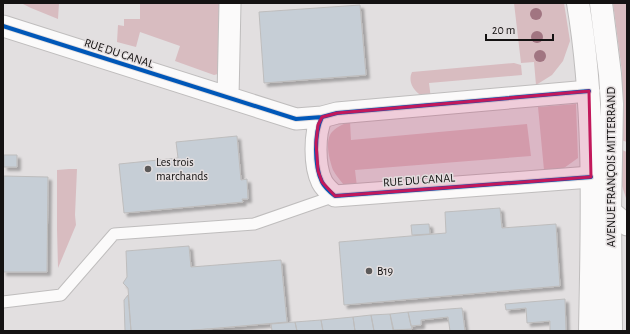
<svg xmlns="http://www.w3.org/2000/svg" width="630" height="334" viewBox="0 0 630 334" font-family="'Alegreya Sans',sans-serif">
	<defs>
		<filter id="shadow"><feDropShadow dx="3.5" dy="3.5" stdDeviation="1" flood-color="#0004"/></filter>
	</defs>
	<rect width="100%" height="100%" fill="#e2dfe0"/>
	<path fill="#d8bcc0" d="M21,3H59L58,19L31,8Z
		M140,3H219L221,67L218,74L214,75L175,61L180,46L140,32L136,47L117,42L118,25L124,26V19H140Z
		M514,3H564L570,41L563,61L552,75L536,85L534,62L521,63Z
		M613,3H627V142L621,140L622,72Z
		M514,63L521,65L522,75L429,83L431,99C419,97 406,85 412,72Z
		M576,104L578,158L564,168L544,170L538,107Z
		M350,121L351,140L527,124L531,156L355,170L357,187L346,188C342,182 336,176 333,170C329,159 324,139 333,131C338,126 344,124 350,121Z
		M622,150L627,152V201L620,180Z
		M69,169H77L75,215L76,225L58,268L57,229V170Z"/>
	<path fill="#c6ced6" stroke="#bebdbd" filter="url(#shadow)" d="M360,5L366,75L264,83L259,12Z
		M237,136L241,180L247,179L248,199H242L243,202L124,213L119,164L178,158L176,142Z
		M4,155H17V167H4Z
		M4,176L48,177L47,272H3Z
		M500,208L502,228L556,224L560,286L344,305L339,242L446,233L445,212Z
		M429,224L430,234L412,235L411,225Z
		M189,246L191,267L281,260L287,322L184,331H131L128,288L123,283L127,277L126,251Z
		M128,295L131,331H125L124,300Z
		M565,299L566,331H550V321L527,323L526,308L506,310L505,304Z
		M462,308L465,331H450L448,317L421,320V325L411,326L408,312Z
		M408,312L412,329L393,330L390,314Z
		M390,314L394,331H374L371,315Z
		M371,315L374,331H355L353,317Z
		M353,317L355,331H323L321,320Z
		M321,320L323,331H297L295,322Z
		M295,322L297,331H272L271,324Z
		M208,329L209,331H184Z"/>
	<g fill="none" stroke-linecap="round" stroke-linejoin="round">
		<g stroke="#bfbdbd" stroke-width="13">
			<path id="lane" d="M3,302L61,295L114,234L254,224L335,196"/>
		</g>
		<g stroke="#bfbdbd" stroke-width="23">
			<path id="street" d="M3,26L296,119L322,117L337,113L589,91
				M228,97L230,3
				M322,117C314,133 314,166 322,182C325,188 330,192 335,196L591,177
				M610,211L627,225"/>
		</g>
		<g stroke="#bfbdbd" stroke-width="24">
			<path id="secondary" d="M578,3C596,110 592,223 590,331
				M601,3L610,74L612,104L610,211L611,331"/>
		</g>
		<use href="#lane" stroke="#fbfafa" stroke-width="11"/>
		<use href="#street" stroke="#fbfafa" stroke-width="21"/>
		<use href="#secondary" stroke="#fbfafa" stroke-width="22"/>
		<g stroke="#e3dedf" stroke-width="6">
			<path id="cycleway" d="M3,26L296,119L322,117L337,113L589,91
				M322,117C314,133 314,166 322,182C325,188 330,192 335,196L591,177"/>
		</g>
		<use href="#cycleway" stroke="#0057b8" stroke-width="4"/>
	</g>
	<g fill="#a17581">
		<circle cx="536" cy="14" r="6"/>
		<circle cx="537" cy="37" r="6"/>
		<circle cx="540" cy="56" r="6"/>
	</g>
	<path fill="#c2185b" fill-opacity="0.2" stroke="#c2185b" stroke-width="3" stroke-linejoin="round" d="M589,91L591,177L335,196L322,182L318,171L316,143L318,125L322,117L337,113Z"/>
	<g fill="#5c5a5a" stroke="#e3dedf" stroke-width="1.5">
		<circle cx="148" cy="169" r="4"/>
		<circle cx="369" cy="271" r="4"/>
	</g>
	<g text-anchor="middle" stroke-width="3" stroke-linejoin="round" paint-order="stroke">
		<g font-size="12" fill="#141212" stroke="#e3dedf">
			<text transform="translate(119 53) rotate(18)" y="4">RUE DU CANAL</text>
			<text transform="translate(611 167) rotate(-90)" y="4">AVENUE FRANÇOIS MITTERRAND</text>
			<text transform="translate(419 180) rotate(-4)" y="4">RUE DU CANAL</text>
		</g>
		<g font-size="12" fill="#141212" stroke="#e3dedf" text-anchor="start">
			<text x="156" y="166">Les trois<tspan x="156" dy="14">marchands</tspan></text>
			<text x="377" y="275">B19</text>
		</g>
	</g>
	<rect width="630" height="334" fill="none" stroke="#141212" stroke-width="8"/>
	<path d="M486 34v6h67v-6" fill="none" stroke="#141212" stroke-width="2"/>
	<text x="492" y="34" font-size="12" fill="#141212" stroke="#e3dedf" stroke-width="3" paint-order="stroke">20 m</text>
</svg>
